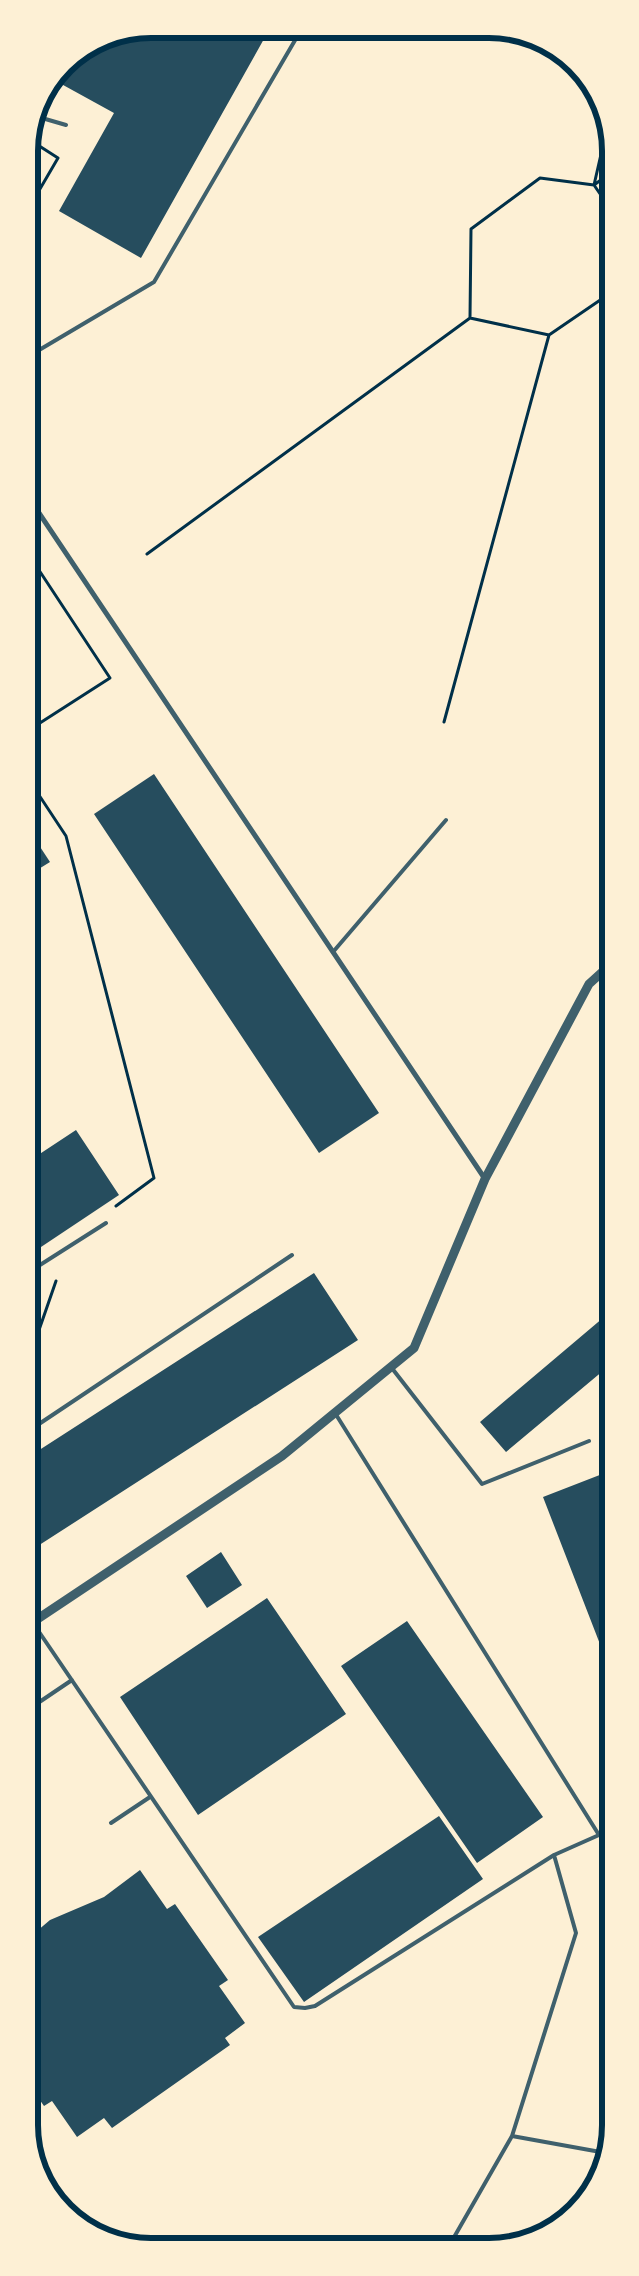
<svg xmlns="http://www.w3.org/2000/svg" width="639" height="2276" viewBox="0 0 639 2276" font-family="'Nunito Sans',sans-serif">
	<rect width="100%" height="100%" fill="#fdf0d5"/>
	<path fill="#264d5e" d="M150,29L269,30L141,258L59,211L114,113L54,80L65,64L104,38Z
		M154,774L379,1113L319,1153L94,814Z
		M29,830L50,862L29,875Z
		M76,1130L119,1195L29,1255V1161Z
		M314,1273L358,1340L30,1551V1456Z
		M610,1312V1365L506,1452L480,1422Z
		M610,1471V1670L543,1497Z
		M221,1552L242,1585L207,1608L186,1576Z
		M267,1598L346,1714L198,1815L120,1697Z
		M407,1621L543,1817L477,1863L341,1666Z
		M439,1816L483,1879L304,2002L258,1937Z
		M140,1870L167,1909L175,1904L228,1980L219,1986L245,2023L225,2038L230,2045L112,2128L104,2118L77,2137L52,2101L44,2106L30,2086V1937L50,1920L104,1897Z"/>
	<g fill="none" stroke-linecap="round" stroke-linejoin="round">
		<path stroke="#003049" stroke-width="3" d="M607,128L594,185L609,207
			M29,202L37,194L58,158L30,140
			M470,318L471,229L540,178L594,185L609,174
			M147,554L470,318L549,335L609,294
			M29,555L110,678L29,730
			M444,722L549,335
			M29,780L66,836L154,1178L116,1206
			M30,1356L56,1281"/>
		<path stroke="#3f606c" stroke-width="4" d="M35,116L66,125
			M29,356L154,282L301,30
			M333,952L446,820
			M29,1272L106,1223
			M391,1367L482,1484L589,1441
			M30,1430L292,1255
			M33,1623L294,2007L305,2008L315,2006L554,1855L599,1835L335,1413
			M32,1707L72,1680
			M111,1823L150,1797
			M512,2136L606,2153
			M449,2246L512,2136L576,1933L554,1855"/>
		<path stroke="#3f606c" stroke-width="5" d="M29,498L485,1179"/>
		<path stroke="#3f606c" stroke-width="9" d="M30,1624L282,1456L414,1348L485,1179L589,984L610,965"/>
	</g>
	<path d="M0 0H639V2276H0ZM151 38H489A113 113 0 0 1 602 151V2125A113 113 0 0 1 489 2238H151A113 113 0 0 1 38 2125V151A113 113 0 0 1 151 38Z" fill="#fdf0d5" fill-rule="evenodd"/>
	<path fill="none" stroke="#003049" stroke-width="6" d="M151 38H489A113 113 0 0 1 602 151V2125A113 113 0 0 1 489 2238H151A113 113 0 0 1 38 2125V151A113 113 0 0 1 151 38Z"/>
</svg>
